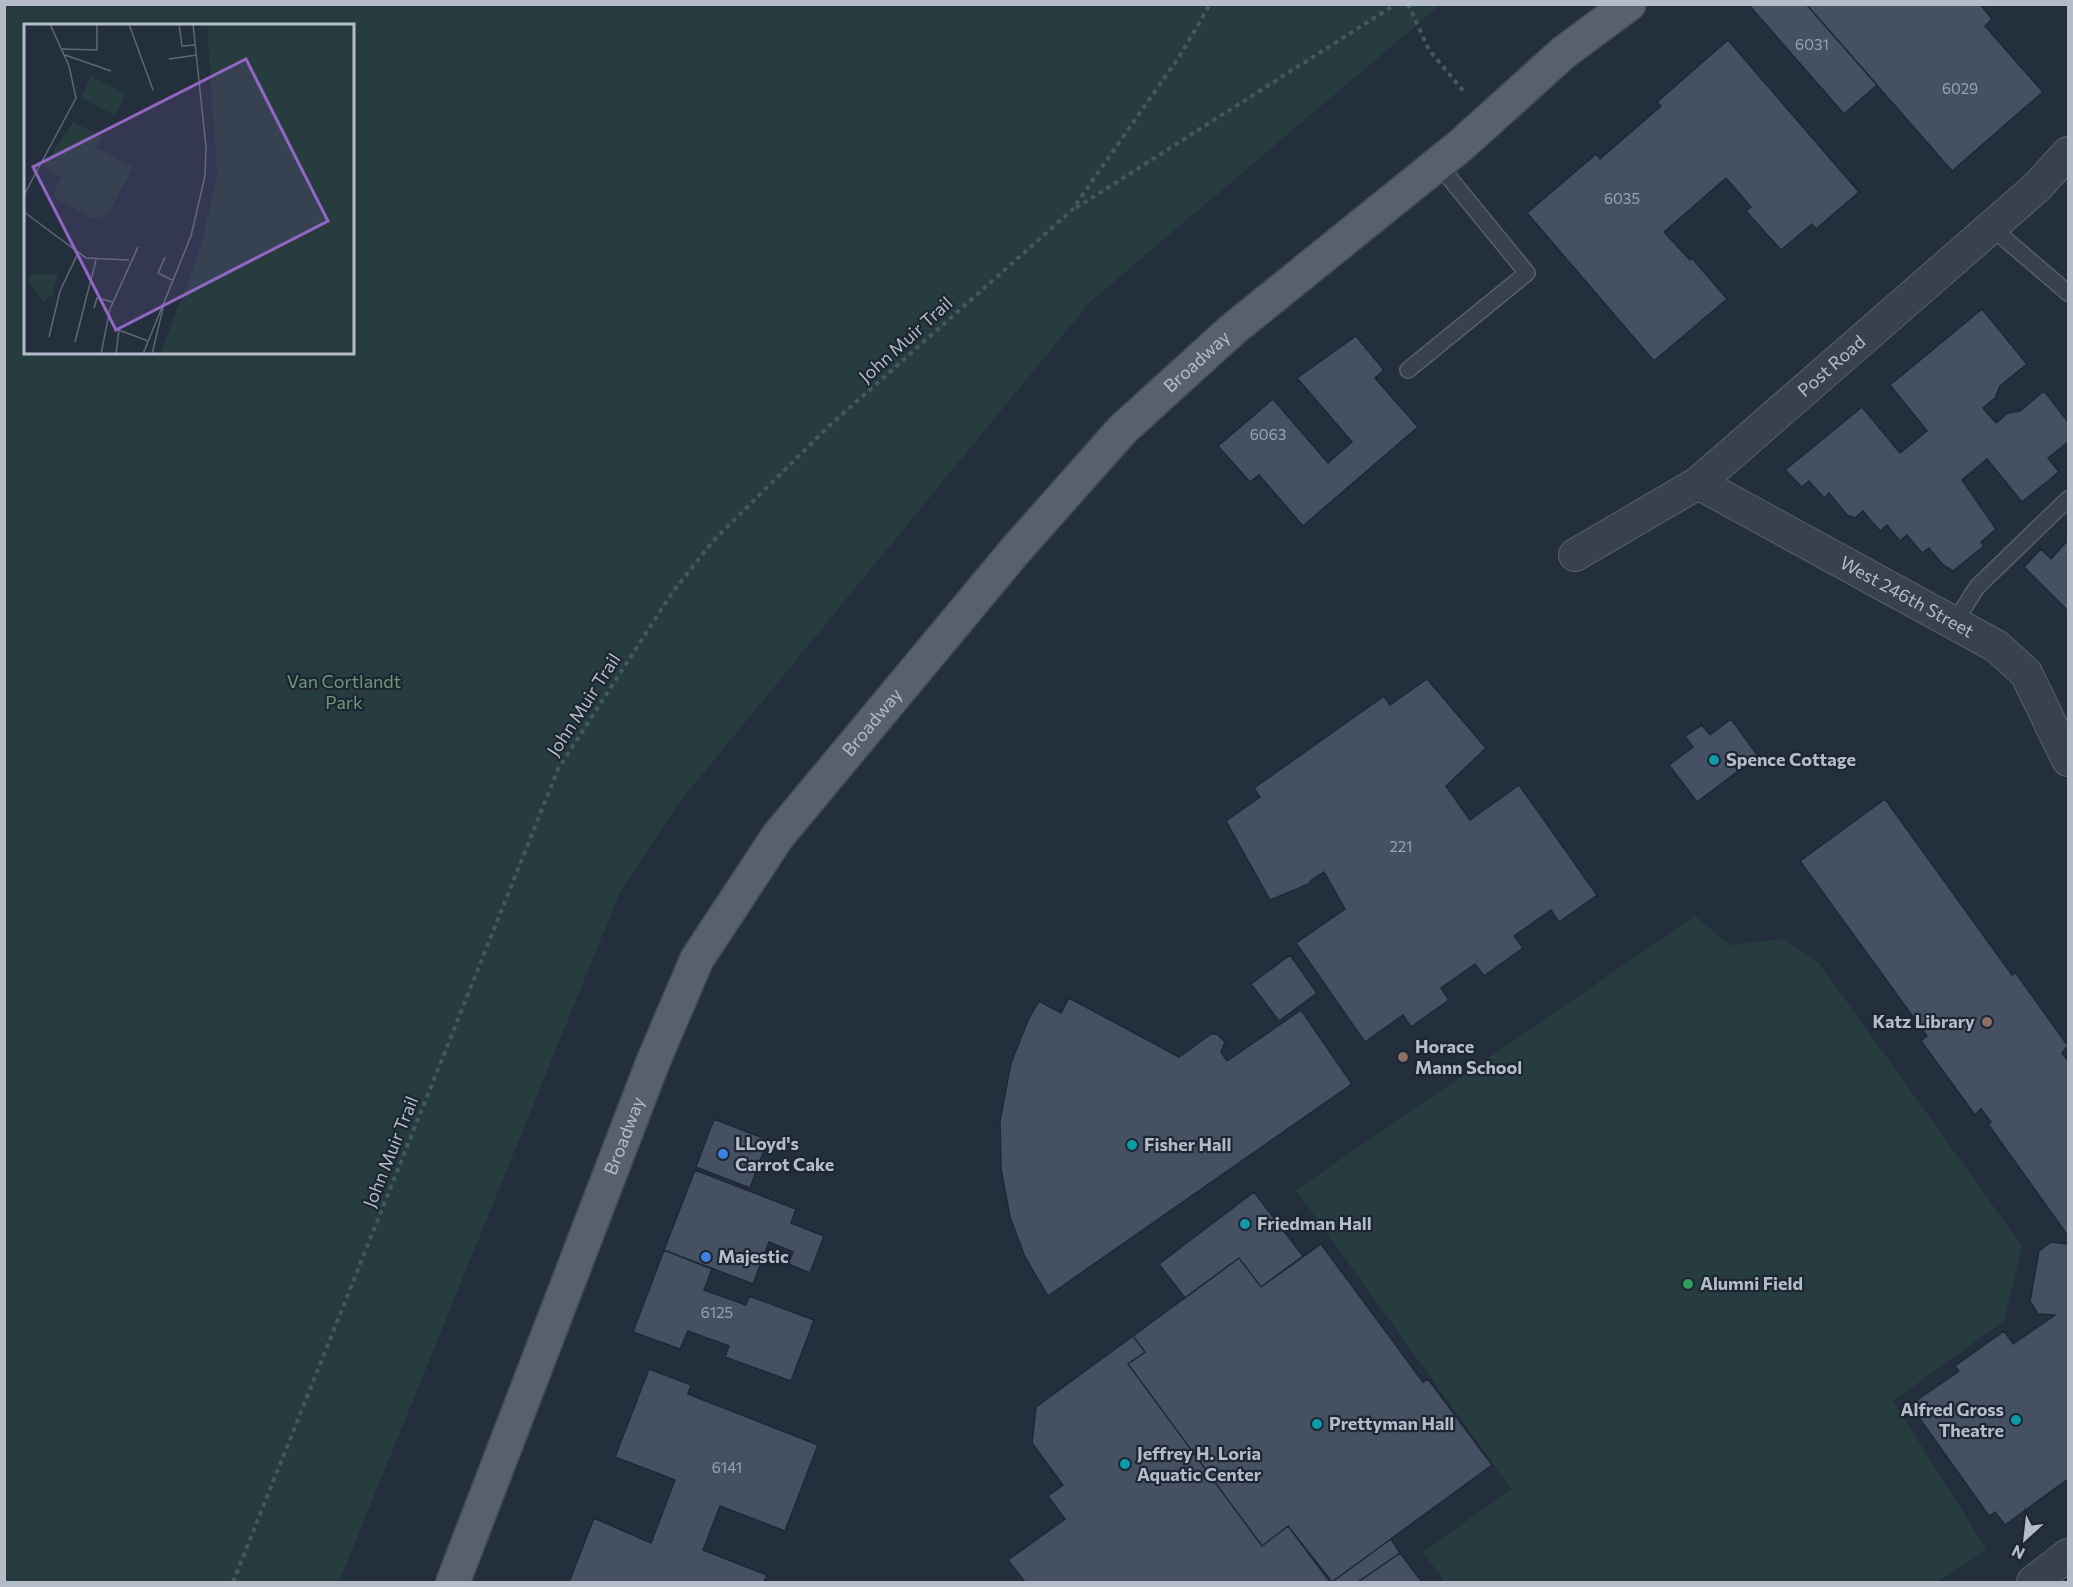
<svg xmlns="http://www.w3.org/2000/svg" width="2073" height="1587" viewBox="0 0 2073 1587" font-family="Commissioner,sans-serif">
	<rect width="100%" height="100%" fill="#242f3e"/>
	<path fill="#263c3f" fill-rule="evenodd" d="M4,5H1440L1090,302L678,804L620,892L339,1582H5ZM26,26H352V352H26Z
		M1695,916L1730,945L1783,939L1819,963L2022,1246L2004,1321L1893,1401L1987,1550L1936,1582H1445L1423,1552L1511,1489L1296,1190Z"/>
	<path fill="#455162" stroke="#1f2835" stroke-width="1.5" d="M1748,4H1806L1877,85L1844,114Z
		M1806,4H1980L1992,19L1985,26L2043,92L1952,171Z
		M1728,40L1859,192L1816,229L1812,224L1781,250L1746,211L1751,207L1726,178L1664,232L1690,260L1692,258L1727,299L1654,361L1527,213L1596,154L1600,159L1661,106L1657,102Z
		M1982,309L2027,364L2000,386L1995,398L1983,408L1996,423L2008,413L2020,411L2044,391L2068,422V442L2048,458L2059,472L2022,502L1987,459L1962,480L1996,529L1981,542L1984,546L1953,571L1943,565L1929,548L1922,553L1907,535L1900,541L1887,525L1880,531L1863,511L1855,518L1847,515L1829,493L1824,498L1809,481L1802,487L1785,470L1862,407L1900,453L1927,431L1890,385Z
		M1356,336L1384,370L1375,378L1418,427L1303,526L1259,475L1250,482L1218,446L1273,399L1328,463L1352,442L1297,378Z
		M2068,540V611L2024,567L2041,549L2051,559Z
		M1427,679L1486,748L1446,786L1470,820L1519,785L1597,895L1559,922L1551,910L1514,936L1523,948L1484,976L1475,964L1441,988L1449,1000L1411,1027L1403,1015L1365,1042L1296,943L1345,909L1324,872L1310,881L1311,883L1270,900L1226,821L1260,797L1254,788L1384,696L1390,705Z
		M1731,719L1758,756L1697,802L1669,765L1693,747L1685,736L1702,725L1710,735Z
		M1885,799L2012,975L2015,972L2068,1046L2062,1053L2068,1061V1236L1988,1124L1991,1122L1981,1109L1975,1115L1921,1041L1927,1036L1800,861Z
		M1290,955L1317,993L1279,1021L1251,984Z
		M1069,998L1179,1057L1211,1034H1217L1225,1042L1221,1052L1227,1061L1301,1010L1352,1084L1048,1296L1025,1257L1010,1217L1001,1169L1000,1121L1011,1063L1029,1018L1039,1001L1061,1013Z
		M714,1119L768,1140L750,1188L696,1167Z
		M695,1170L796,1209L791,1223L824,1236L810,1273L788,1264L793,1252L769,1242L753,1284L664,1250Z
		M1254,1192L1303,1256L1261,1287L1239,1258L1185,1298L1159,1264Z
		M2051,1242L2068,1244V1479L2005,1525L1995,1512L1989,1516L1910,1405L1959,1371L1955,1366L2004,1331L2013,1344L2055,1315L2038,1314L2030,1301L2039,1251Z
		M1321,1244L1423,1382L1428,1379L1492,1465L1332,1582L1288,1526L1262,1546L1128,1364L1145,1352L1133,1336L1239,1258L1261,1287Z
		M664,1250L712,1269L704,1290L746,1305L749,1296L814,1320L791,1381L725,1357L729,1346L688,1331L680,1349L633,1332Z
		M1133,1336L1145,1352L1128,1364L1262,1546L1288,1526L1330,1582H1025L1008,1560L1065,1519L1048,1496L1063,1485L1032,1443L1036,1407Z
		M649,1369L691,1385L688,1394L818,1445L785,1531L720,1506L703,1550L767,1575L764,1582H569L594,1518L651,1543L675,1480L615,1457Z
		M1391,1539L1400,1553L1358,1582H1332Z
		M1400,1553L1422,1582H1358Z"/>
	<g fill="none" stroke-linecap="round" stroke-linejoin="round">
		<g stroke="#565f6c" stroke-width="18">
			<path id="lane" d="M1991,227L2068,293
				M1408,370L1527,273L1438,164
				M1955,622L1977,587L2068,499"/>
		</g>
		<g stroke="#565f6c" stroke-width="34">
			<g id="street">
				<path id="s1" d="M1698,483L1996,646L2026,673L2068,760"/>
				<path id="s2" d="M1575,555L1698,483L2037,187L2068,153"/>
				<path d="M2033,1582L2068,1555"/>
			</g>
		</g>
		<g stroke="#414a57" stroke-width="36">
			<g id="primary">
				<path id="s3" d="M453,1582L653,1062L697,959L778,836L1014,552L1122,430L1232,330L1460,146L1563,53L1629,4"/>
			</g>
		</g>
		<path stroke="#44595c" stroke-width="4" stroke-dasharray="4.5 4.5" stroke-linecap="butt" d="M1408,4L1429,50L1465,93
			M1076,208L1396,4
			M233,1582L558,769L672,593L713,541L829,426L1072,210L1181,54L1210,4"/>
		<use href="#lane" stroke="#38414e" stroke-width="15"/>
		<use href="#street" stroke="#38414e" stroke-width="32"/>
		<use href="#primary" stroke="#56606e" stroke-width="33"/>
	</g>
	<g fill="#0f9aa8" stroke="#1d2633" stroke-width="2">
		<circle cx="1714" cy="760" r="6"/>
		<circle cx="1132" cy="1145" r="6"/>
		<circle cx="1245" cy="1224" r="6"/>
		<circle cx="2016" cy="1420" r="6"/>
		<circle cx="1317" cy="1424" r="6"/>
		<circle cx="1125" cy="1464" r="6"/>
	</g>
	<g fill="#8d6e63" stroke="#1d2633" stroke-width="2">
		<circle cx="1987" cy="1022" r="6"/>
		<circle cx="1403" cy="1057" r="6"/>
	</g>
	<g fill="#3f7fe0" stroke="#1d2633" stroke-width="2">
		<circle cx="723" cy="1154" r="6"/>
		<circle cx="706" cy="1257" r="6"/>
	</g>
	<circle fill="#2e9e5b" stroke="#1d2633" stroke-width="2" cx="1688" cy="1284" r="6"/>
	<g text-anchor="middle" stroke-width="4.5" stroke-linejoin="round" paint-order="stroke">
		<g font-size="15" fill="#98a1af">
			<text x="1812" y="50">6031</text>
			<text x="1960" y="94">6029</text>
			<text x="1622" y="204">6035</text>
			<text x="1268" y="440">6063</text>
			<text x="1401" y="852">221</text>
			<text x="717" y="1318">6125</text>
			<text x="727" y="1473">6141</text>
		</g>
		<g font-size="18" fill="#b4bcc9" stroke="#1d2633">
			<text transform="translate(906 340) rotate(-42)" y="6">John Muir Trail</text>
			<text dy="6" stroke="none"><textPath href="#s3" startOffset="1450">Broadway</textPath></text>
			<text dy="6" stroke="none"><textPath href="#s2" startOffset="320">Post Road</textPath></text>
			<text dy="6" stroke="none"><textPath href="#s1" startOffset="238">West 246th Street</textPath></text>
			<text transform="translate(584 705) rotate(-57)" y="6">John Muir Trail</text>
			<text dy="6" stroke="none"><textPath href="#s3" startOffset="964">Broadway</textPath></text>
			<text dy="6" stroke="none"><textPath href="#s3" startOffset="478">Broadway</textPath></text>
			<text transform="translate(391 1152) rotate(-68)" y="6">John Muir Trail</text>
		</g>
		<g font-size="18" fill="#6b9a76" stroke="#1d2633">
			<text x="344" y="688">Van Cortlandt<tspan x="344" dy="21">Park</tspan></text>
		</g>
		<g font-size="18" font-weight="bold" fill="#b4bcc9" stroke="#1d2633" text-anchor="start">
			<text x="1726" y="766">Spence Cottage</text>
			<text x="1975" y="1028" text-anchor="end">Katz Library</text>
			<text x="1415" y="1053">Horace<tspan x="1415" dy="21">Mann School</tspan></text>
			<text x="735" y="1150">LLoyd's<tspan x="735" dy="21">Carrot Cake</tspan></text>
			<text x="1144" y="1151">Fisher Hall</text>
			<text x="1257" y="1230">Friedman Hall</text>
			<text x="718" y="1263">Majestic</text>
			<text x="1700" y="1290">Alumni Field</text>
			<text x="2004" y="1416" text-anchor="end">Alfred Gross<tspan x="2004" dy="21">Theatre</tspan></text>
			<text x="1329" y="1430">Prettyman Hall</text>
			<text x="1137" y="1460">Jeffrey H. Loria<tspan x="1137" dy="21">Aquatic Center</tspan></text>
		</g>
	</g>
	<g transform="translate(24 24)">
		<rect width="330" height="330" fill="#242f3e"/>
		<path d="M183,0H330V330H136L177,223L193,150ZM67,52L102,70L91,91L57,74ZM49,98L78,113L72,124L109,143L83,192L68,194L32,175L30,167L37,153L20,142ZM6,250H34L28,271L20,278L5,259Z" fill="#263c3f"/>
		<path fill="none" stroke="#5e6776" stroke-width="1.5" d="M105,0L129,66M155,0L158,22L171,21M38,25L73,26V0M41,31L87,47M145,35L173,31M0,171L52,74L45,42L26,0M0,188L62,234L105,236M141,233L134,249L148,256M70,284L73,274L89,278M25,313L36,267L54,229M51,318L72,236M77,330L86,285L114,223M92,330L95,306L124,317M119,330L167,212L181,152L182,123L169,0M128,330L140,280"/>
		<path fill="#9266c3" fill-opacity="0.15" stroke="#9266c3" stroke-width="3" d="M222,35L304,197L92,306L9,143Z"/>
		<rect width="330" height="330" fill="none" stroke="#b4bcc9" stroke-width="3"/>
	</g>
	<rect width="2073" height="1587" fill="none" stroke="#b4bcc9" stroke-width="12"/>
	<g transform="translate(2025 1539) rotate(207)" stroke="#1d2633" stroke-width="4.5" paint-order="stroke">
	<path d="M0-4.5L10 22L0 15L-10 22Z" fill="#b4bcc9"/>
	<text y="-9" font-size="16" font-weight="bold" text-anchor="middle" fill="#b4bcc9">N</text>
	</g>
</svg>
